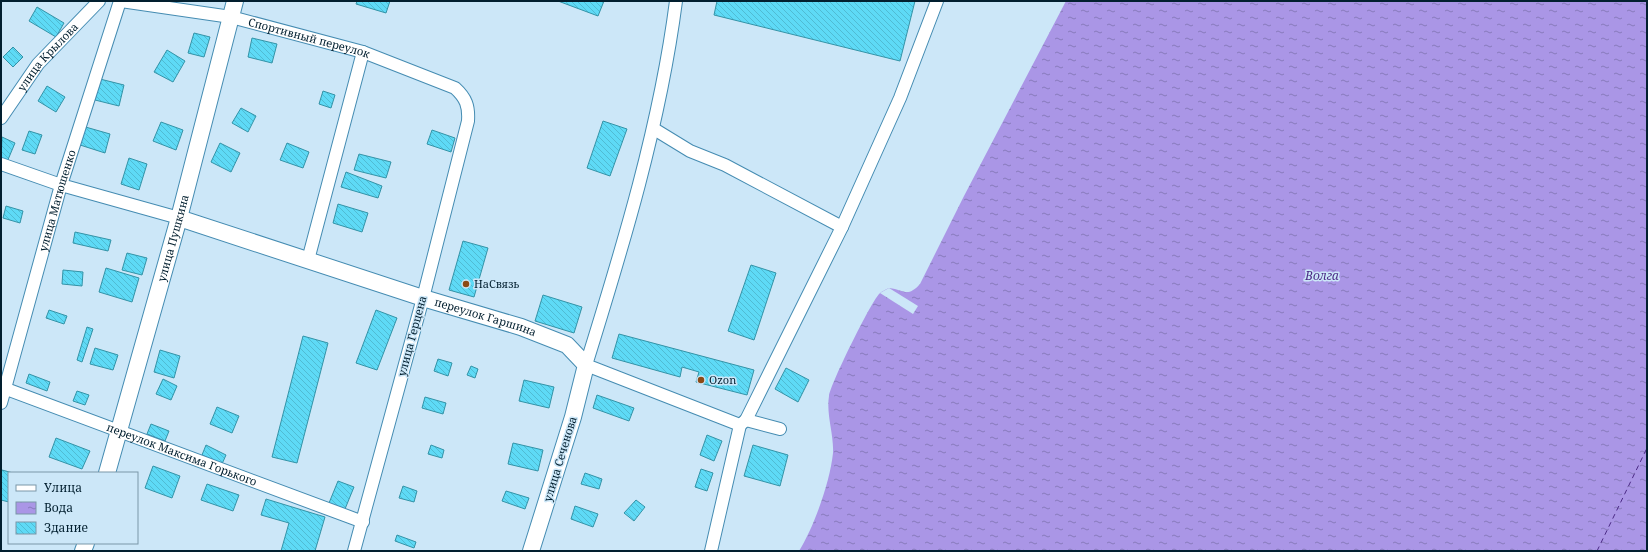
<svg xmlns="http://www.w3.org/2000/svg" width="1648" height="552" viewBox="0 0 1648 552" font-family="'Noto Serif',serif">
	<defs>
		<pattern id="water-ripples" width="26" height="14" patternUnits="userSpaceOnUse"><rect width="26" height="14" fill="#aa96e6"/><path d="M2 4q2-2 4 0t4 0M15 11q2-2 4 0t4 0" fill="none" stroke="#887abb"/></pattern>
		<pattern id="building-back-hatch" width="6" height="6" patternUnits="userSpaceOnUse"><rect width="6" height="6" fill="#5edaf6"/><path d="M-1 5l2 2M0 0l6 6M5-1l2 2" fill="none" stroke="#50bbd3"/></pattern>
	</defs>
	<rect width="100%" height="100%" fill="#cce7f8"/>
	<path fill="url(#water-ripples)" d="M1066,1H1647V551H799C814,527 830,482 833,453C834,434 826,415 829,396C831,383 870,304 879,294C882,291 885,290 889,288C905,290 907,298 920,284L964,196Z"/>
	<path fill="#cce7f8" d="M889,288L918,306L913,314L880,293Z"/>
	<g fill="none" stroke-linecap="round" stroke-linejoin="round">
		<path stroke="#4b2a86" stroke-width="1" stroke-dasharray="5 4" stroke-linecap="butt" d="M1597,551L1647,448"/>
	</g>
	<path fill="url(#building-back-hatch)" stroke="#3393a7" d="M357,1H390L386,13L356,4Z
		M558,1H604L598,16Z
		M717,1H915L900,61L714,15Z
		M37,7L64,23L56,37L29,21Z
		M194,33L210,37L204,57L188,53Z
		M252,38L277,44L272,63L248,57Z
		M13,47L23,57L13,67L3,57Z
		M167,50L185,61L173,82L154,72Z
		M100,79L124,85L119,106L95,100Z
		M47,86L65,97L56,112L38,101Z
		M323,91L335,95L331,108L319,104Z
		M241,108L256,116L248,132L232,123Z
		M603,121L627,129L610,176L587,168Z
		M161,122L183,130L176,150L153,141Z
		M82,126L110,134L105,153L77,144Z
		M432,130L455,138L451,152L427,144Z
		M29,131L42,135L35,154L22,150Z
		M2,137L15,143L7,162L1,160Z
		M220,143L240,153L231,172L211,162Z
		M287,143L309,152L303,168L280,160Z
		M359,154L391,162L386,178L354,170Z
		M129,158L147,164L139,190L121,184Z
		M346,172L382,186L378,198L341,187Z
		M338,204L368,213L362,232L333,223Z
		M6,206L23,211L20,223L3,218Z
		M75,232L111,240L108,251L73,243Z
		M463,241L488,248L474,297L449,290Z
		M127,253L147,258L142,275L122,270Z
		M751,265L776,273L754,340L728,331Z
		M106,268L139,278L132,302L99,292Z
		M63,270L83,272L82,286L62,284Z
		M543,295L582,307L574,333L535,321Z
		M49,310L67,316L64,324L46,318Z
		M376,310L397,318L377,370L356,363Z
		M87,327L93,329L82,362L77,360Z
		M619,334L754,370L747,395L696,382L699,372L682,367L680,377L612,358Z
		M303,336L328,343L297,463L272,457Z
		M95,348L118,355L113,370L90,364Z
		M160,350L180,356L174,378L154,372Z
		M438,359L452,363L448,376L434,371Z
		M471,366L478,369L475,378L467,375Z
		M786,368L809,380L798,402L775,389Z
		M29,374L50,382L47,391L26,383Z
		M163,379L177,386L171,400L156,394Z
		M524,380L554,387L549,408L519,401Z
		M77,391L89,395L85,405L73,401Z
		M597,395L634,408L629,421L593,408Z
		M425,397L446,403L443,414L422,408Z
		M217,407L239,416L232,433L210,424Z
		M151,424L169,431L165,441L147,434Z
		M707,435L722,441L714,461L700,455Z
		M56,438L90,451L82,469L49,457Z
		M513,443L543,450L538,471L508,464Z
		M206,445L226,455L222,464L202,455Z
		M431,445L444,450L442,458L428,454Z
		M753,445L788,455L780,486L744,476Z
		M153,466L180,476L172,498L145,488Z
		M701,469L713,473L707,491L695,487Z
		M2,470L13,473H9V502L1,500V474Z
		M585,473L602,479L599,489L581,484Z
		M338,481L354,487L345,509L329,503Z
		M207,484L239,495L233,511L201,500Z
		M403,486L417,491L414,502L399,498Z
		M506,491L529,498L525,509L502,501Z
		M266,499L325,517L315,551H281L289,523L261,515Z
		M636,500L645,507L634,521L624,513Z
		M575,506L598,514L593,527L571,519Z
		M397,535L416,542L414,548L395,541Z"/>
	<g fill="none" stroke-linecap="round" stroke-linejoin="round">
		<g stroke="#458cb2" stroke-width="14">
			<g id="minor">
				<path id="s1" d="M121,1L231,17L363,52L455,88C466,98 469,106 468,121L423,298L354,551"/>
				<path d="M676,1C660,125 623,246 586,365L740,425L746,420L780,429"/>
				<path id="s2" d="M1,118L38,64L99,1"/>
				<path d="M654,129L690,151L725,165L842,227"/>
				<path d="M1,164L61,185L179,218"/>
				<path d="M308,260L363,52"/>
				<path id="s3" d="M1,387L363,522"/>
				<path id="s4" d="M1,403L61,185L120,1"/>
				<path d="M746,420L842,227L900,98L937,1"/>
				<path d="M711,551L740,425"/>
			</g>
		</g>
		<g stroke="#458cb2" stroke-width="18">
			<g id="secondary">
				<path id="s5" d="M179,218L423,298L521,327L567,345L586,365L573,417L531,551"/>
				<path id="s6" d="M107,473L179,218L235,1"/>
				<path d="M83,551L86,543"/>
			</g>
		</g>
		<use href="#minor" stroke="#fff" stroke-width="12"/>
		<use href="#secondary" stroke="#fff" stroke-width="16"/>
	</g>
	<g fill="#8c4b16" stroke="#cce7f8" stroke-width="1.5">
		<circle cx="466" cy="284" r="4"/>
		<circle cx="701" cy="380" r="4"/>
	</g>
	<g text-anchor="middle" stroke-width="3" stroke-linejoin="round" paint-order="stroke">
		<g font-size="11" fill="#021f2f" stroke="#cce7f8">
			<text dy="4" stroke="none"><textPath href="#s1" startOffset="192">Спортивный переулок</textPath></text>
			<text dy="4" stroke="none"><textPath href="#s2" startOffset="77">улица Крылова</textPath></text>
			<text dy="4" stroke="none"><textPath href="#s4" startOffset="210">улица Матюшенко</textPath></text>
			<text dy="4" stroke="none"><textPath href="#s6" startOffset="244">улица Пушкина</textPath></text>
			<text dy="4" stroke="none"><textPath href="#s5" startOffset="322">переулок Гаршина</textPath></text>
			<text transform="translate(412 336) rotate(-75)" y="4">улица Герцена</text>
			<text dy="4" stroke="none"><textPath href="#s3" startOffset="193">переулок Максима Горького</textPath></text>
			<text transform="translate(560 459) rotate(-73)" y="4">улица Сеченова</text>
		</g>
		<g font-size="11" fill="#021f2f" stroke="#cce7f8" text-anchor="start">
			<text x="474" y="288">НаСвязь</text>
			<text x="709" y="384">Ozon</text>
		</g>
		<g font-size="12" font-style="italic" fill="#4b2a86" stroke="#cce7f8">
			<text x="1322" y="280">Волга</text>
		</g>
	</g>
	<rect width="1648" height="552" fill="none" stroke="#021f2f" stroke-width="4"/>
	<rect x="8" y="472" width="130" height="72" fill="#cce7f8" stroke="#7b97a8"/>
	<rect x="16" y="485" width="20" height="6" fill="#ffffff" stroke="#7b97a8"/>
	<text x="44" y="492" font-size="12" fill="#021f2f">Улица</text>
	<rect x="16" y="502" width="20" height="12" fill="url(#water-ripples)" stroke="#7b97a8"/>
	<text x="44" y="512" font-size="12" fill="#021f2f">Вода</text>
	<rect x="16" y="522" width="20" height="12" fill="url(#building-back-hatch)" stroke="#7b97a8"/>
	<text x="44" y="532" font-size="12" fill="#021f2f">Здание</text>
</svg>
